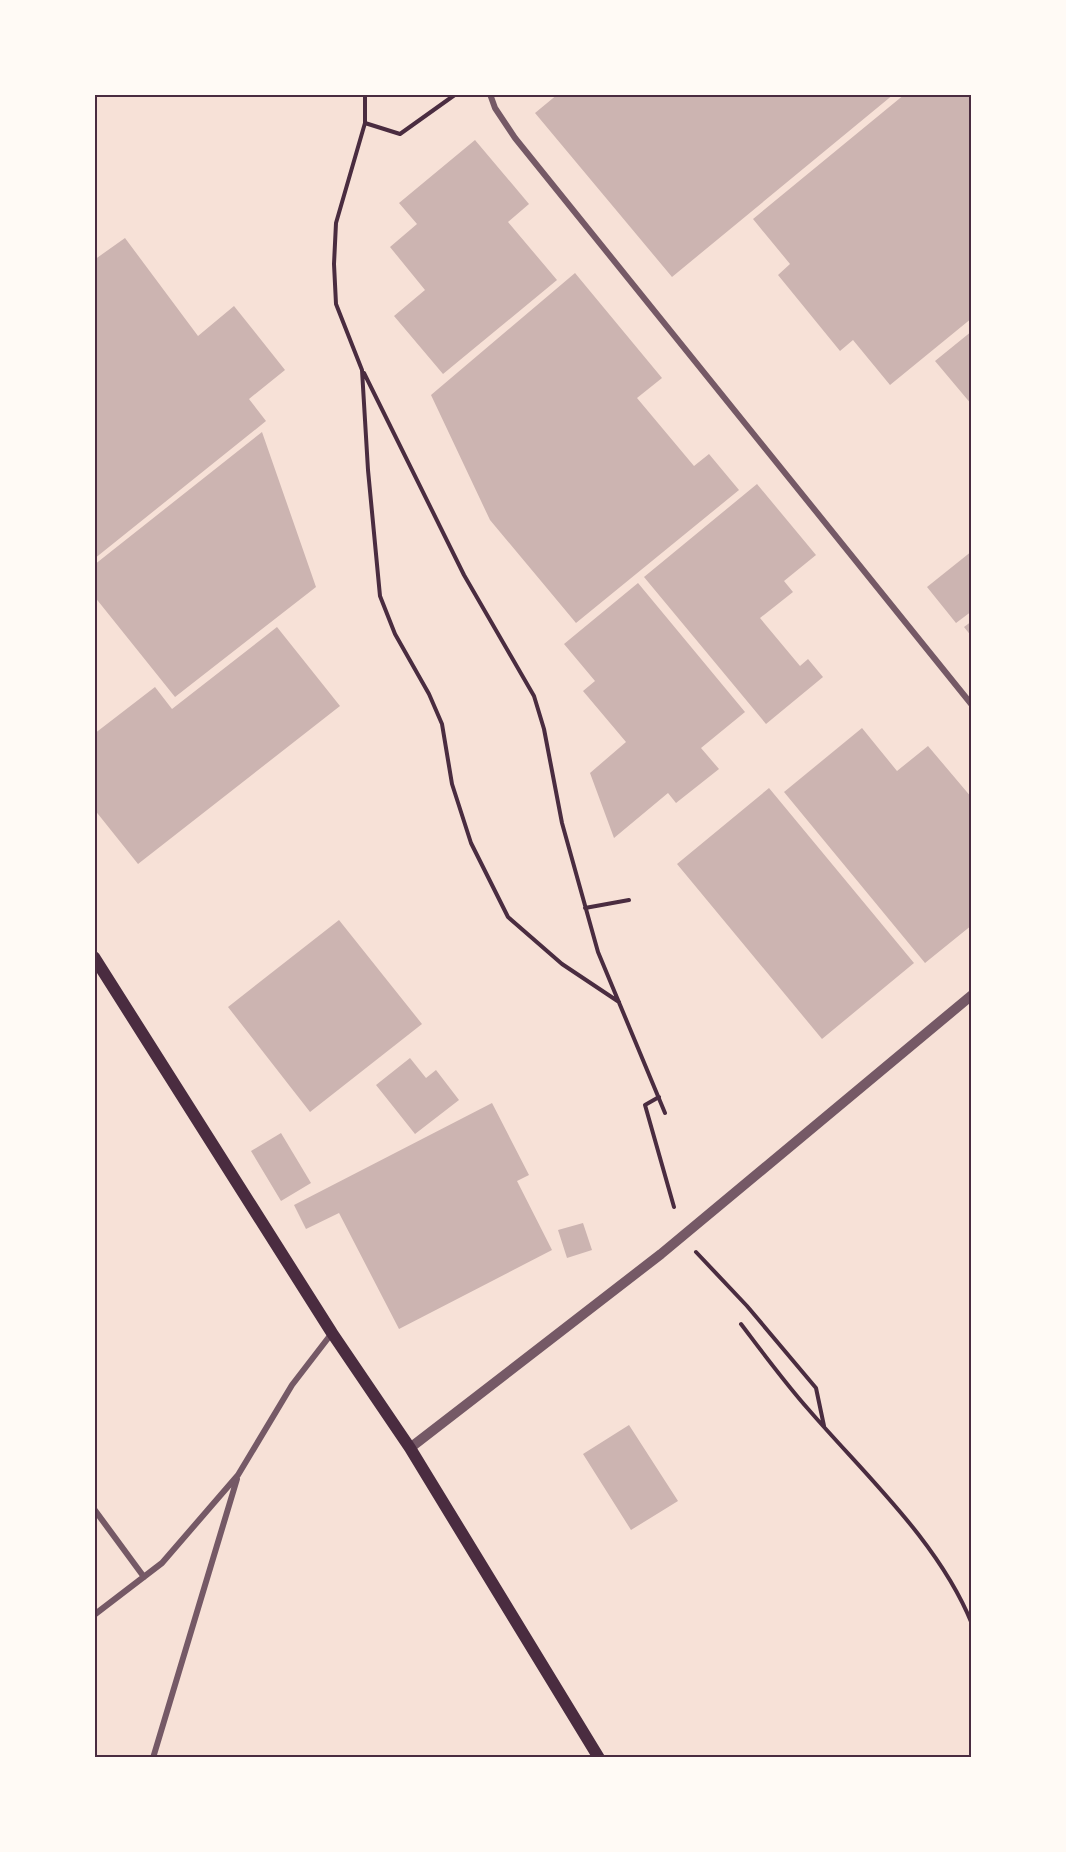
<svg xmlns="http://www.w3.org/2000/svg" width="1066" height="1852" viewBox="0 0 1066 1852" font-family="Arial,sans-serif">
	<rect width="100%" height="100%" fill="#f7e1d7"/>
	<path fill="#ccb4b1" d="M558,94H894L672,277L535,113Z
		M905,94H972V318L890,385L853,340L840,351L778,275L790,264L753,219Z
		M475,140L529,204L508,222L557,280L443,374L394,316L425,290L390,247L417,224L399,203Z
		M125,238L198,336L234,306L285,370L249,399L266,421L94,559V260Z
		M575,273L662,378L637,398L694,466L709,454L739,490L576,623L490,520L431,395Z
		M972,331V405L935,361Z
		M262,432L316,587L175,697L94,596V565Z
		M757,484L816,555L784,581L793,592L760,618L800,666L808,659L823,677L766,724L644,577Z
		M972,551V611L956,623L927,587Z
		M638,583L745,712L701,748L719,769L676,803L668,793L614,838L590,773L626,742L583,691L595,681L564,644Z
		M972,621V637L964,627Z
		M277,627L340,706L138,864L94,809V734L155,687L172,709Z
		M862,728L897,771L928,746L972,798V925L925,963L784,792Z
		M769,788L914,963L822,1039L677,864Z
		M339,920L422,1024L310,1112L228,1007Z
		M410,1058L426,1078L436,1070L459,1100L415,1134L376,1085Z
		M492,1103L529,1175L517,1181L552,1250L399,1329L339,1213L306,1229L294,1205Z
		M281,1133L311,1183L281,1201L251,1151Z
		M583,1223L592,1250L567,1258L558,1230Z
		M629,1425L678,1501L631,1530L583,1454Z"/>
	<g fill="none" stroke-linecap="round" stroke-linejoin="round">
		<path stroke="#4a2c40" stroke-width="4" d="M365,94V123L336,223L334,264L336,304L362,370L368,470L380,596L395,634L429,694L442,724L452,784L471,843L508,917L562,964L619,1002
			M365,123L400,134L456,94
			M364,373L464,575L534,696L544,729L562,823L598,952L665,1113
			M585,908L629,900
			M659,1097L645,1105L674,1207
			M696,1252L747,1306L816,1388L824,1426
			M741,1324C763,1353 785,1383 809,1410C865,1475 939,1542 972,1624"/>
		<path stroke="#755966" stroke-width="6" d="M490,94L495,108L515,138L972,705
			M94,1509L144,1577
			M94,1615L162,1563L238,1475L292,1385L332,1333
			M153,1758L237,1479"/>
		<path stroke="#755966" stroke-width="10" d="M410,1448L661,1254L972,995"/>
		<path stroke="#4a2c40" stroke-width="12" d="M94,957L332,1333L410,1448L599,1758"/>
	</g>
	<rect width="1066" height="1852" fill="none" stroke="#fffaf5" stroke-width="192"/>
	<rect x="96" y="96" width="874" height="1660" fill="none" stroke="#4a2c40" stroke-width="2"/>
</svg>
